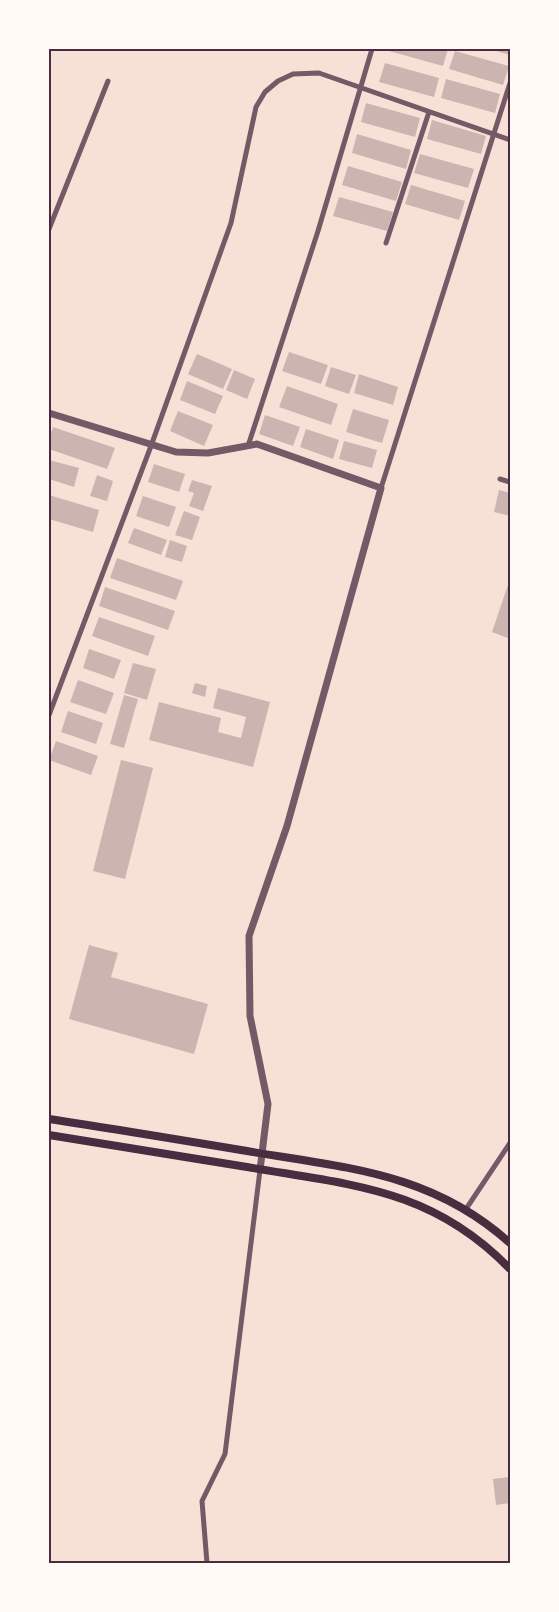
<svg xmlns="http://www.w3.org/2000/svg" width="559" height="1612" viewBox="0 0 559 1612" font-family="Inter,sans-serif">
	<rect width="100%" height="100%" fill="#f7e1d7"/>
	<path fill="#ccb4b1" d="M389,49H448L443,66L389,51Z
		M489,49H510V55Z
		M455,51L509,66L503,85L449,69Z
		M385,63L439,78L434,97L379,82Z
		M446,79L500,94L495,113L441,98Z
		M366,103L420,118L415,137L361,122Z
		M432,120L486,136L481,154L427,139Z
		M357,134L411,150L406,169L352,153Z
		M420,154L474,169L468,188L414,173Z
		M348,166L402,182L396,201L342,185Z
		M411,185L465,201L459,220L405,204Z
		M339,197L393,212L387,231L333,216Z
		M289,352L328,365L321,384L282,371Z
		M197,354L232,369L223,389L188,374Z
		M331,367L356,375L349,394L325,386Z
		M234,370L255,379L247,399L226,390Z
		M359,374L398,387L393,405L354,393Z
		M187,381L223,396L215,414L180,400Z
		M287,386L338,404L331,425L279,407Z
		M353,409L389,420L382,443L346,432Z
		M178,411L213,425L204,446L170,431Z
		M265,415L300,427L293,446L259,434Z
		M53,427L115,448L107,469L49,449V440Z
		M306,429L339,440L333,459L300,447Z
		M344,441L377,450L372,468L339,459Z
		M49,460L79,468L74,487L49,479Z
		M154,464L185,474L179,492L148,482Z
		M97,475L113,481L107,501L90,496Z
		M192,480L212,486L203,511L189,506L194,493L188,491Z
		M499,490L510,493V516L494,512Z
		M49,495L99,510L93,532L49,519Z
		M143,496L176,507L169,527L136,516Z
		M184,511L200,517L192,540L175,535Z
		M134,528L167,540L161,555L128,543Z
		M170,540L187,546L182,562L165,557Z
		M117,558L183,581L176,600L110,578Z
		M510,579V639L492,632Z
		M105,587L175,611L168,630L99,606Z
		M99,617L155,636L148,656L92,636Z
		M89,649L121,660L114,679L83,668Z
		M133,663L156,669L147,700L124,693Z
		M78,680L114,693L106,714L70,702Z
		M195,683L207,686L205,697L192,693Z
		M218,688L270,702L253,767L149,740L159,702L221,718L218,732L241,738L246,717L213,708Z
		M124,695L138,699L124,748L110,744Z
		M68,711L103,723L96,744L61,732Z
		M56,741L98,756L91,775L49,760Z
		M121,760L153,768L125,879L93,871Z
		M89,945L118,953L111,977L208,1004L194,1054L69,1019Z
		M510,1477V1503L496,1505L493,1479Z"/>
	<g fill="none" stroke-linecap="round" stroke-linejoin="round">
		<path stroke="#755966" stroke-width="5" d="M49,229L108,81
			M386,243L429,112
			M248,446L318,231L372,49
			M500,479L510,482
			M381,488L510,83
			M49,715L151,446L231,223L256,107L265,92L278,81L293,74L319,73L510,140
			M466,1209L510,1143
			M207,1563L202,1501L225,1454L260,1170"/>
		<path stroke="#755966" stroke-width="7" d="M49,413L176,452L208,453L257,444L381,488L287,826L249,936L250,1016L268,1104L260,1170"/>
		<path stroke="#4a2c40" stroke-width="8" d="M49,1119C115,1129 181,1140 247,1151C346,1168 431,1172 510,1243
			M49,1135C115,1146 181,1156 247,1167C351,1185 432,1188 510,1269"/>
	</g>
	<rect width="559" height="1612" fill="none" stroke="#fffaf5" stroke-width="100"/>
	<rect x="50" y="50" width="459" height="1512" fill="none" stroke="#4a2c40" stroke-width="2"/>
</svg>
